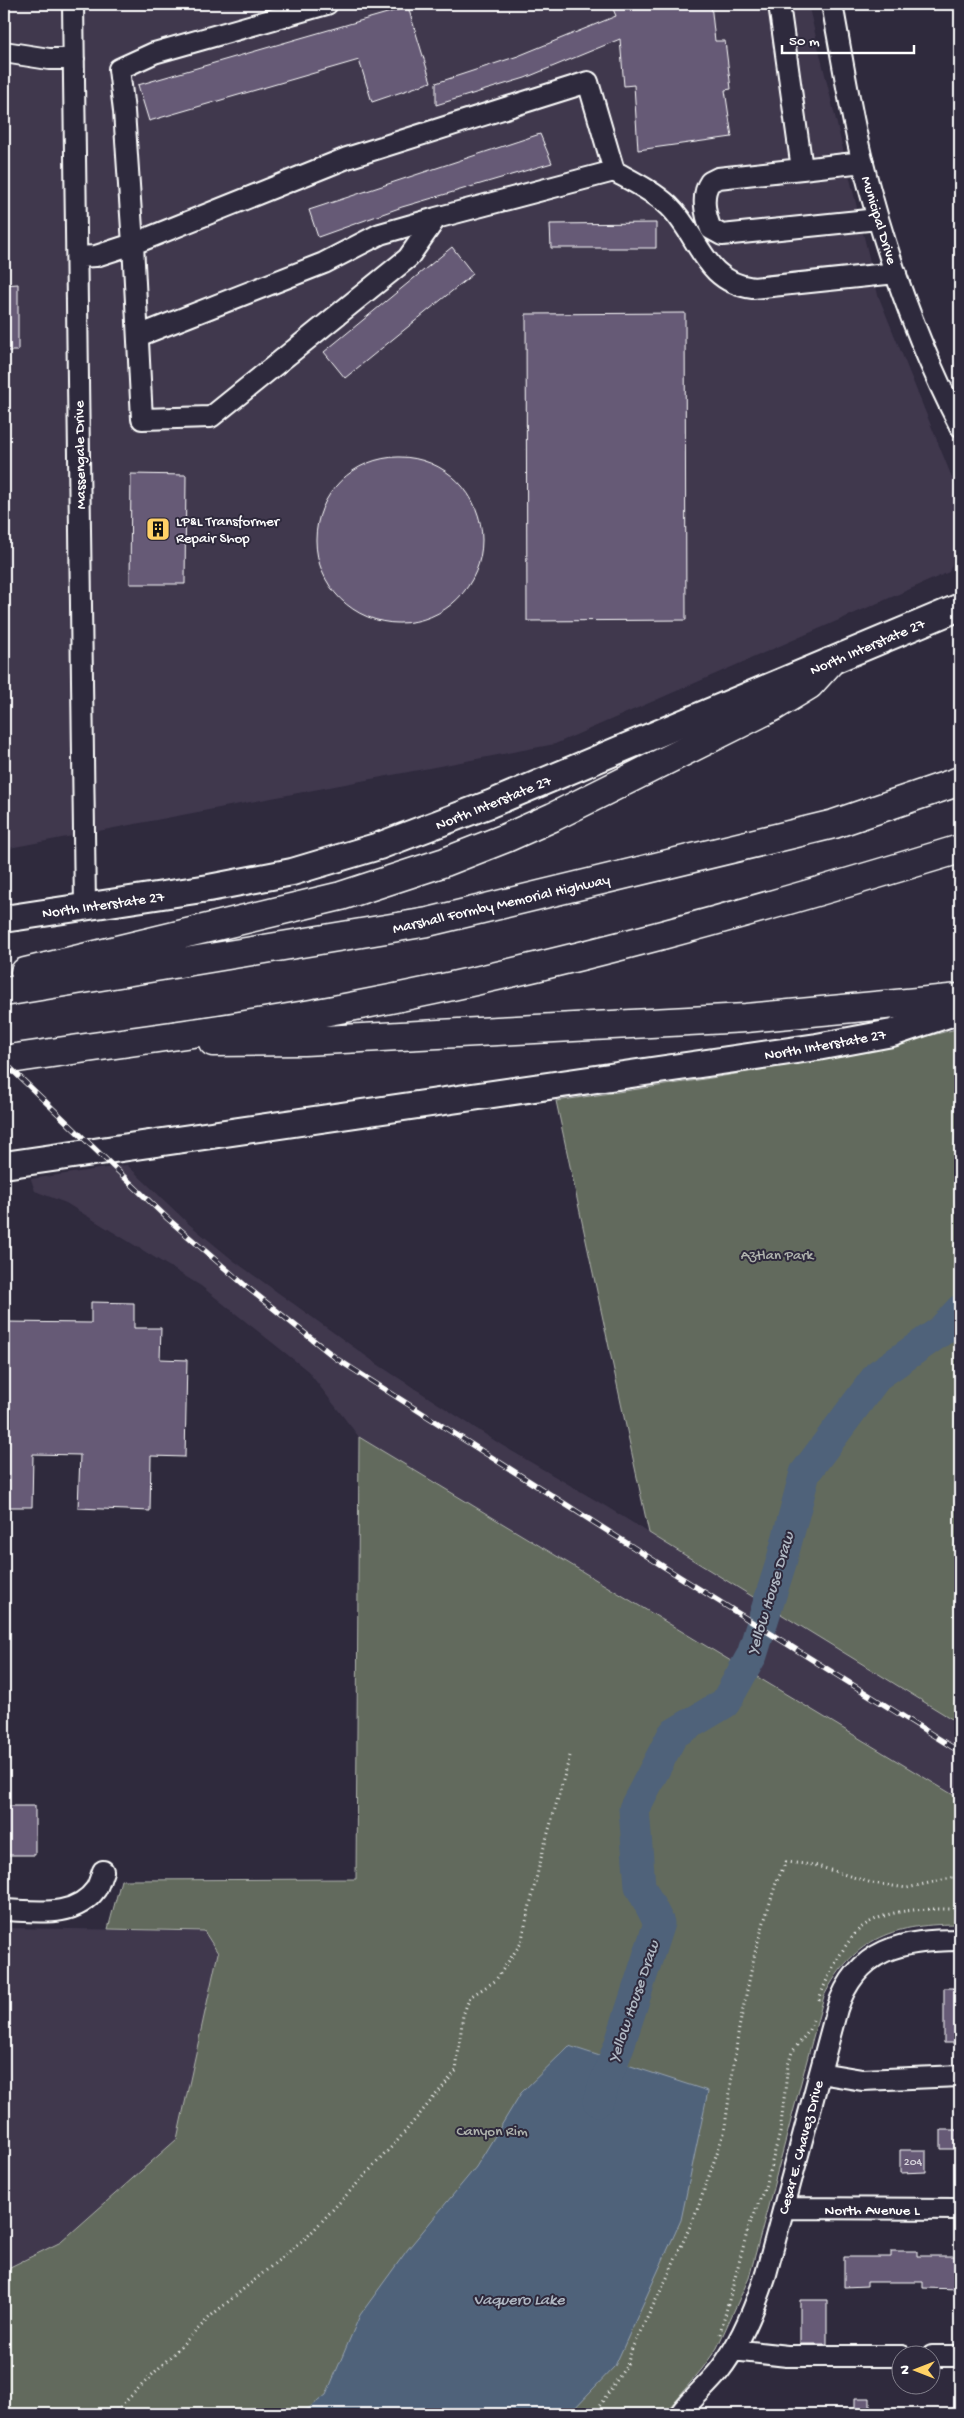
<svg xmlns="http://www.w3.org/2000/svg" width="964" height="2418" viewBox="0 0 964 2418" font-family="'Gochi Hand',sans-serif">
	<rect width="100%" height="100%" fill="#2f2a3d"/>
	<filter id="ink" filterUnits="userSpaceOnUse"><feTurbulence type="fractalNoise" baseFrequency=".02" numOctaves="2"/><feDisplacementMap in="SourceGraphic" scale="10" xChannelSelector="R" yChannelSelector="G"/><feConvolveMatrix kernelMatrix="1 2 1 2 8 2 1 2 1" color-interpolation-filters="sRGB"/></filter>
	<g filter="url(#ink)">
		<path fill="#40384e" d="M4,4H808L878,295L953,480L960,518V543L949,572L555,744L4,849Z
			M127,1165L190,1225L234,1261L377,1364L503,1446L602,1504L960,1724V1799L359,1437L308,1371L201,1286L66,1203L35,1191L31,1179Z
			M4,1928L204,1931L218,1953L177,2139L61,2242L4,2270Z"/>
		<path fill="#626a5d" stroke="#b0b4ae" d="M960,1028V1724L649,1533L556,1101C692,1081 828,1063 960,1028Z
			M359,1437L960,1799V1924C896,1924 855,1936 824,1996L749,2278L717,2348L702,2369L664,2414H4V2270L61,2242L177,2139L218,1953L204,1931L108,1929L121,1880L356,1879Z"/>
		<path fill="#4f627a" stroke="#95a1af" d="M569,2046L708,2091L681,2220L615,2366L569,2414H301L326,2395L360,2315L408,2249L476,2167L521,2093Z"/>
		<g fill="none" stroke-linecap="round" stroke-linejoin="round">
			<path stroke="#4f627a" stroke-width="31" d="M598,2101L620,2043L659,1923L640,1886L634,1809L673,1734L725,1703L752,1655L781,1563L805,1473L878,1375L941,1331L960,1310"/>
		</g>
		<path fill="#665a76" stroke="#fff" d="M611,4H711L715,41H725L731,89L725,90L732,137L638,150L634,85L624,86L620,39L525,78L436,105V83L518,56L616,16Z
			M408,7L431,82L372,102L359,60L149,121L138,85Z
			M540,134L552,163L402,207L318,237L309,210Z
			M656,223V248H551L550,224Z
			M452,247L473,274L345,378L324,352Z
			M18,284V351H4V285Z
			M685,313L686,620L527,621L526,314Z
			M316 540a83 83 0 1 1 166 0a83 83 0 1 1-166 0Z
			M131,474L186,475L185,584H130Z
			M91,1302L134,1303V1328H161L160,1359L187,1360L185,1457L151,1456L150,1511L78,1508L80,1455L33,1454L32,1507H7L8,1453H4V1322L91,1323Z
			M4,1806H35V1855H4Z
			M944,1988H960V2043H944Z
			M941,2130H960V2149H941Z
			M900,2150H926V2172L900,2173Z
			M891,2251H917V2256H960V2289L923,2288V2282H867V2286L844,2287V2257H891Z
			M800,2300H827V2344H800Z
			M855,2398H870V2414H855Z"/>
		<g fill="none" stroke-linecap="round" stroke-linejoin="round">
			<g stroke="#fff" stroke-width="24">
				<path id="minor" d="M73,4L85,906
					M779,4L802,169L718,178L710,182C701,195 705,215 711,229L722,235L878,219
					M832,4C842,57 850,111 863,164C886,254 917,343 960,426
					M4,52L49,59H74
					M802,169L863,162
					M614,171L588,82L347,158L133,244L142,419L211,417L408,258L436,218L614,171C632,181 653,191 669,206C700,236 703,282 753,288L896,273
					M77,257L96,256L133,244L124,111L119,69L154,53L327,4
					M138,336L324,263L380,234L436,218
					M4,1910C35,1911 75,1919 96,1889C99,1884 101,1876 103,1871
					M820,2073L862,2080L960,2076
					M784,2208L960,2209
					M733,2350L787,2356H902
					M932,2356H960
					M680,2414C691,2399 707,2386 719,2371C741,2343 755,2308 766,2274L837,2009C857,1948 902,1940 960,1940"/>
			</g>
			<g stroke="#fff" stroke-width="30">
				<path id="major" d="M4,919L209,888L292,872L379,846L490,804L960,607
					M4,1165L817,1047L892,1033L960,1010"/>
			</g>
			<g stroke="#fff" stroke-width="31">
				<path id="highway" d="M25,972L341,896L445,862L506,838L553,817L773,707L809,685L830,662
					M4,992L428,922L834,824L960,781
					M213,1042L304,1041L746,1018L960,998
					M4,1060C121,1042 238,1029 355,1006C560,967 760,910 960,849"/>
			</g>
			<path stroke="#fff" stroke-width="3" stroke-dasharray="1 4" stroke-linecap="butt" d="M819,2000C825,1980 846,1939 862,1927C890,1907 928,1909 960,1909
				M720,2334L748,2229L765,2187L780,2133L788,2065L792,2052L808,2032L813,2020
				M113,2414L212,2315L308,2236L398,2140L456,2071L463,2015L470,1997L495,1981L521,1943L542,1854L570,1756
				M594,2414L627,2365L632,2348L666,2280L696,2213L724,2133L739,2028L756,1948L776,1883L786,1862L814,1865L872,1883L907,1888L960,1876"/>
			<use href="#minor" stroke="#2f2a3d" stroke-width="20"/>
			<use href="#major" stroke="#2f2a3d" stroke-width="26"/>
			<use href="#highway" stroke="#2f2a3d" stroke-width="28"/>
			<g stroke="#fff" stroke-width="5.5">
				<path id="rail" d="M4,1062L168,1219L248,1288L337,1359L680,1577L960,1752"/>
			</g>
			<use href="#rail" stroke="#2f2a3d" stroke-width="4" stroke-dasharray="11" stroke-linecap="butt"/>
		</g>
	</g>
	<defs>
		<g id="building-square" transform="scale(1.25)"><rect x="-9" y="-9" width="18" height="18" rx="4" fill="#ffd166" stroke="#2f2a3d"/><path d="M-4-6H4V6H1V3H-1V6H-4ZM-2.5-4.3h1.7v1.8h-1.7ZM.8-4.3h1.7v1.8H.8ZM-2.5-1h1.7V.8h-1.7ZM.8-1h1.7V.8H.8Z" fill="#111"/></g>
	</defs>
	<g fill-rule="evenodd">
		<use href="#building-square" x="158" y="529"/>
	</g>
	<g text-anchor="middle" stroke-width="4" stroke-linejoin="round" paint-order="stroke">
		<g font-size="12" fill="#d9d6dd">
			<text x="913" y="2165">204</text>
		</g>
		<g font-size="15" fill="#fff" stroke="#2f2a3d">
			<text transform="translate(880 220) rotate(73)" y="5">Municipal Drive</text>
			<text transform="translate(79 455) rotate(-91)" y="5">Massengale Drive</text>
			<text transform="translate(867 646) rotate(-23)" y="5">North Interstate 27</text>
			<text transform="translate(493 802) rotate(-22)" y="5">North Interstate 27</text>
			<text transform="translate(501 903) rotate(-13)" y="5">Marshall Formby Memorial Highway</text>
			<text transform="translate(103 904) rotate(-8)" y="5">North Interstate 27</text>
			<text transform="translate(825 1044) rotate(-10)" y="5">North Interstate 27</text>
			<text transform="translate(800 2147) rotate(-75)" y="5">Cesar E. Chavez Drive</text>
			<text x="872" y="2214">North Avenue L</text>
		</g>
		<g font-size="15" fill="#fff" stroke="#2f2a3d" text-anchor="start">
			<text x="176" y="525">LP&amp;L Transformer<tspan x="176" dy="17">Repair Shop</tspan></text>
		</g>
		<g font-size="15" fill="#b0b4ae" stroke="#2f2a3d">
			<text x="777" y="1259">Aztlan Park</text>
			<text x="492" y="2135">Canyon Rim</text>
		</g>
		<g font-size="16" font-style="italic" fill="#b0b8c3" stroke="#2f2a3d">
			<text transform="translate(769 1593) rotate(-73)" y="6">Yellow House Draw</text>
			<text transform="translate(632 2001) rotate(-71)" y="6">Yellow House Draw</text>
			<text x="519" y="2304">Vaquero Lake</text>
		</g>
	</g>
	<rect width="964" height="2418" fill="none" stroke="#2f2a3d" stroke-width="20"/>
	<rect x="10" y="10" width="944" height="2398" fill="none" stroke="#fff" stroke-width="2" filter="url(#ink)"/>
	<g transform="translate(916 2370) rotate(270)"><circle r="24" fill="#2f2a3d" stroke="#827f8b"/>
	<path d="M0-4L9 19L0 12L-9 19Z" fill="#ffd166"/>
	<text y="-8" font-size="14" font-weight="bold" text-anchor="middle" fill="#ffffff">N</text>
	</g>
	<path d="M782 45v8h132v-8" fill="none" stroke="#ffffff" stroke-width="2.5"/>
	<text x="789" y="45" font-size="15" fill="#ffffff" stroke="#2f2a3d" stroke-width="4" paint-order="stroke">50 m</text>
</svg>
